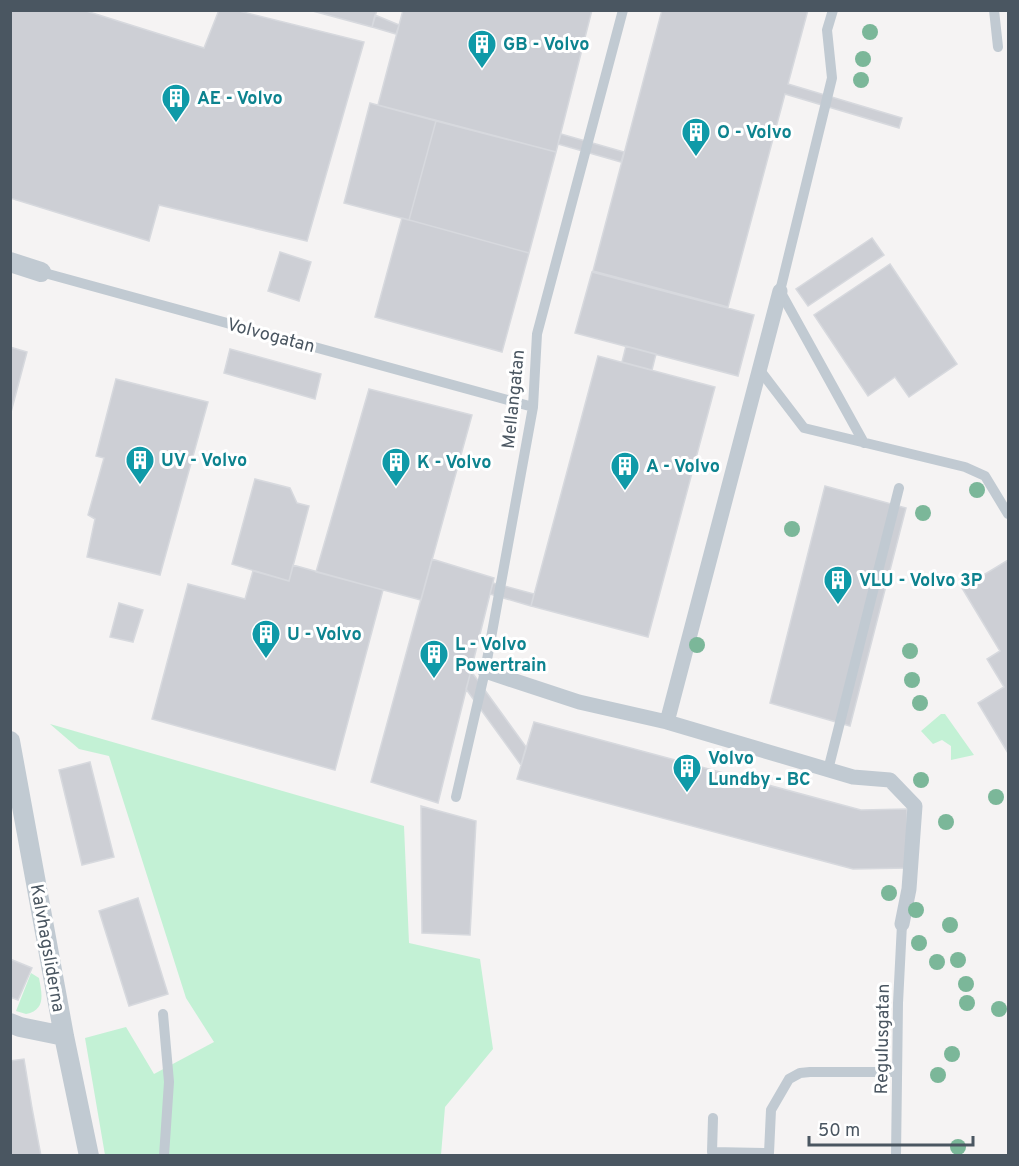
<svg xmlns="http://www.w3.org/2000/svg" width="1019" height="1166" viewBox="0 0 1019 1166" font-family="Overpass,sans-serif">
	<rect width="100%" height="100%" fill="#f5f3f3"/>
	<path fill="#c3f1d5" d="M941,714H945L974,755L951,760V746L942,740L933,744L921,731Z
		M50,724L404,826L409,943L480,959L493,1049L445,1107L441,1155H105L85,1038L126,1027L154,1074L214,1042L186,998L109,756L79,749Z
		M31,973L39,978C42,994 46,1010 26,1014L16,1011Z"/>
	<path fill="#cdcfd5" stroke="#d7d9de" stroke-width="1.5" d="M10,10H83L204,48L219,10H235L364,42L307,241L159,205L149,241L10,198Z
		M309,10H377L372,27Z
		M403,10H592L556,152L378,105Z
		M662,10H808L788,84L902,118L899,128L785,94L728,307L593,271Z
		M375,15L399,25L396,34L372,27Z
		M370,103L436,121L409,220L344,203Z
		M436,121L556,152L529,253L409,220Z
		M561,134L624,152L621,162L558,144Z
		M402,218L529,253L502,352L375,317Z
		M872,238L884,255L808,306L796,289Z
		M280,252L311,262L299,301L268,291Z
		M890,264L957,364L909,397L895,377L868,396L814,315Z
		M592,272L754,315L738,376L575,333Z
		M626,346L656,354L652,370L622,362Z
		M10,347L27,352L10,416Z
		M230,349L321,374L315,399L224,373Z
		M598,356L715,387L648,637L531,606Z
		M116,379L208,402L160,575L87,557L95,519L88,515L104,458L96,456Z
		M369,389L472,415L421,600L316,572Z
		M255,479L290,488L297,503L309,506L289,581L232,564Z
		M825,486L906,508L850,726L770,703Z
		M432,559L494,578L438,803L371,782Z
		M1008,560V753L978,703L1004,687L987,659L1000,651L962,588Z
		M293,565L383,590L335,770L152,719L188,584L245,599L253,571L289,581Z
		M493,583L534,594L531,606L490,594Z
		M119,603L143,610L133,642L110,637Z
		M471,671L526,747L521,765L466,689Z
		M534,722L861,810L907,809L908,868L853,869L517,779Z
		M90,762L114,857L82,865L59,770Z
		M421,806L476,821L470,935L422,933Z
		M138,898L168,994L129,1006L99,911Z
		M10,959L32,968L18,1000L10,997Z
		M24,1059L32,1108L41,1156H10V1061Z"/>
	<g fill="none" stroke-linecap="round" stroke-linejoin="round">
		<path stroke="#c1cad2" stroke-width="10" d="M833,10L827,30L832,78L780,291L864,443
			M994,10L998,47
			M41,272L533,407
			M759,369L804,428L965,467L985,476L1008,514
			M828,770L899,488
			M456,797L485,671L533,407L537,334L623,10
			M163,1014L169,1082L164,1156
			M713,1118L712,1152L769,1153L771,1110L789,1079L800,1073L810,1072H897
			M896,1156L898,1003L902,924"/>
		<path stroke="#c1cad2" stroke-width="15" d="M485,671L579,702L667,722L853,777L890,780L915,806L909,889L902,924
			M667,722L780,291"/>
		<path stroke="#c1cad2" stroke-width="20" d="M10,262L41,272
			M10,741L64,1036L89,1156
			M10,1023L20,1027L64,1036"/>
	</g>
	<g fill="#7bb799">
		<circle cx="870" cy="32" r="8"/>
		<circle cx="863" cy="59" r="8"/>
		<circle cx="861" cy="80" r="8"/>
		<circle cx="977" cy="490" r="8"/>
		<circle cx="923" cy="513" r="8"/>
		<circle cx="792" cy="529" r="8"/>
		<circle cx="697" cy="645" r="8"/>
		<circle cx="910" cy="651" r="8"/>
		<circle cx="912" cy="680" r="8"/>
		<circle cx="920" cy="703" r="8"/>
		<circle cx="921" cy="780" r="8"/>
		<circle cx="996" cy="797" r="8"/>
		<circle cx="946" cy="822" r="8"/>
		<circle cx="889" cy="893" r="8"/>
		<circle cx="916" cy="910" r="8"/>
		<circle cx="950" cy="925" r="8"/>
		<circle cx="919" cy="943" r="8"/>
		<circle cx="958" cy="960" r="8"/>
		<circle cx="937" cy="962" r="8"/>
		<circle cx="966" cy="984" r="8"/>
		<circle cx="967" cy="1003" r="8"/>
		<circle cx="999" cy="1009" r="8"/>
		<circle cx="952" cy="1054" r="8"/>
		<circle cx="938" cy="1075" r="8"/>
		<circle cx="958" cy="1147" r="8"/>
	</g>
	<defs>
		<g id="building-pin" transform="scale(1.5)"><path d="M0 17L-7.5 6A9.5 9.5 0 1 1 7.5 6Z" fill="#0f9aa8" stroke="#fff"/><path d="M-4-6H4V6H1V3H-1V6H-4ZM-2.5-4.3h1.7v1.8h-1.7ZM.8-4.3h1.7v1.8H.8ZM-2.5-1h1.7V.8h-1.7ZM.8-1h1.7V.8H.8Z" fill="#fff"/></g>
	</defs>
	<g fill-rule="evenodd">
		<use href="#building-pin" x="482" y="44"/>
		<use href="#building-pin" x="176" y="98"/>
		<use href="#building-pin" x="696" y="132"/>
		<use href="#building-pin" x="140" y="460"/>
		<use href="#building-pin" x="396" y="462"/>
		<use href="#building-pin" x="625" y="466"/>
		<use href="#building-pin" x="838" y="580"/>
		<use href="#building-pin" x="266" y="634"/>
		<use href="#building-pin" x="434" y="654"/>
		<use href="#building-pin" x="687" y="768"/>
	</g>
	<g text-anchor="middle" stroke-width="6" stroke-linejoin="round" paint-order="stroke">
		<g font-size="18" font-weight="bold" fill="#0d838f" stroke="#fff" text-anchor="start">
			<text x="503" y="50">GB - Volvo</text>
			<text x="197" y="104">AE - Volvo</text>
			<text x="717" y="138">O - Volvo</text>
			<text x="161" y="466">UV - Volvo</text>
			<text x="417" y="468">K - Volvo</text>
			<text x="646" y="472">A - Volvo</text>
			<text x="859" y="586">VLU - Volvo 3P</text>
			<text x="287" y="640">U - Volvo</text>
			<text x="455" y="650">L - Volvo<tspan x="455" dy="21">Powertrain</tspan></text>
			<text x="708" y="764">Volvo<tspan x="708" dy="21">Lundby - BC</tspan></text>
		</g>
		<g font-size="18" fill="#4a5661" stroke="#fff">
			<text transform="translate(271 335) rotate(15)" y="6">Volvogatan</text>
			<text transform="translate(513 399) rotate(-84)" y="6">Mellangatan</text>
			<text transform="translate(48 948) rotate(80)" y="6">Kalvhagsliderna</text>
			<text transform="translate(882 1039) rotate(-89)" y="6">Regulusgatan</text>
		</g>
	</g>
	<rect width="1019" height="1166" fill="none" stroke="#4a5661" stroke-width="24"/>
	<path d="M809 1136v9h164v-9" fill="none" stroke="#4a5661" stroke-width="3"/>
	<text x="818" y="1136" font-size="18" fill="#4a5661" stroke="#ffffff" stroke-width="4.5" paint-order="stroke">50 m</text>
</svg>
